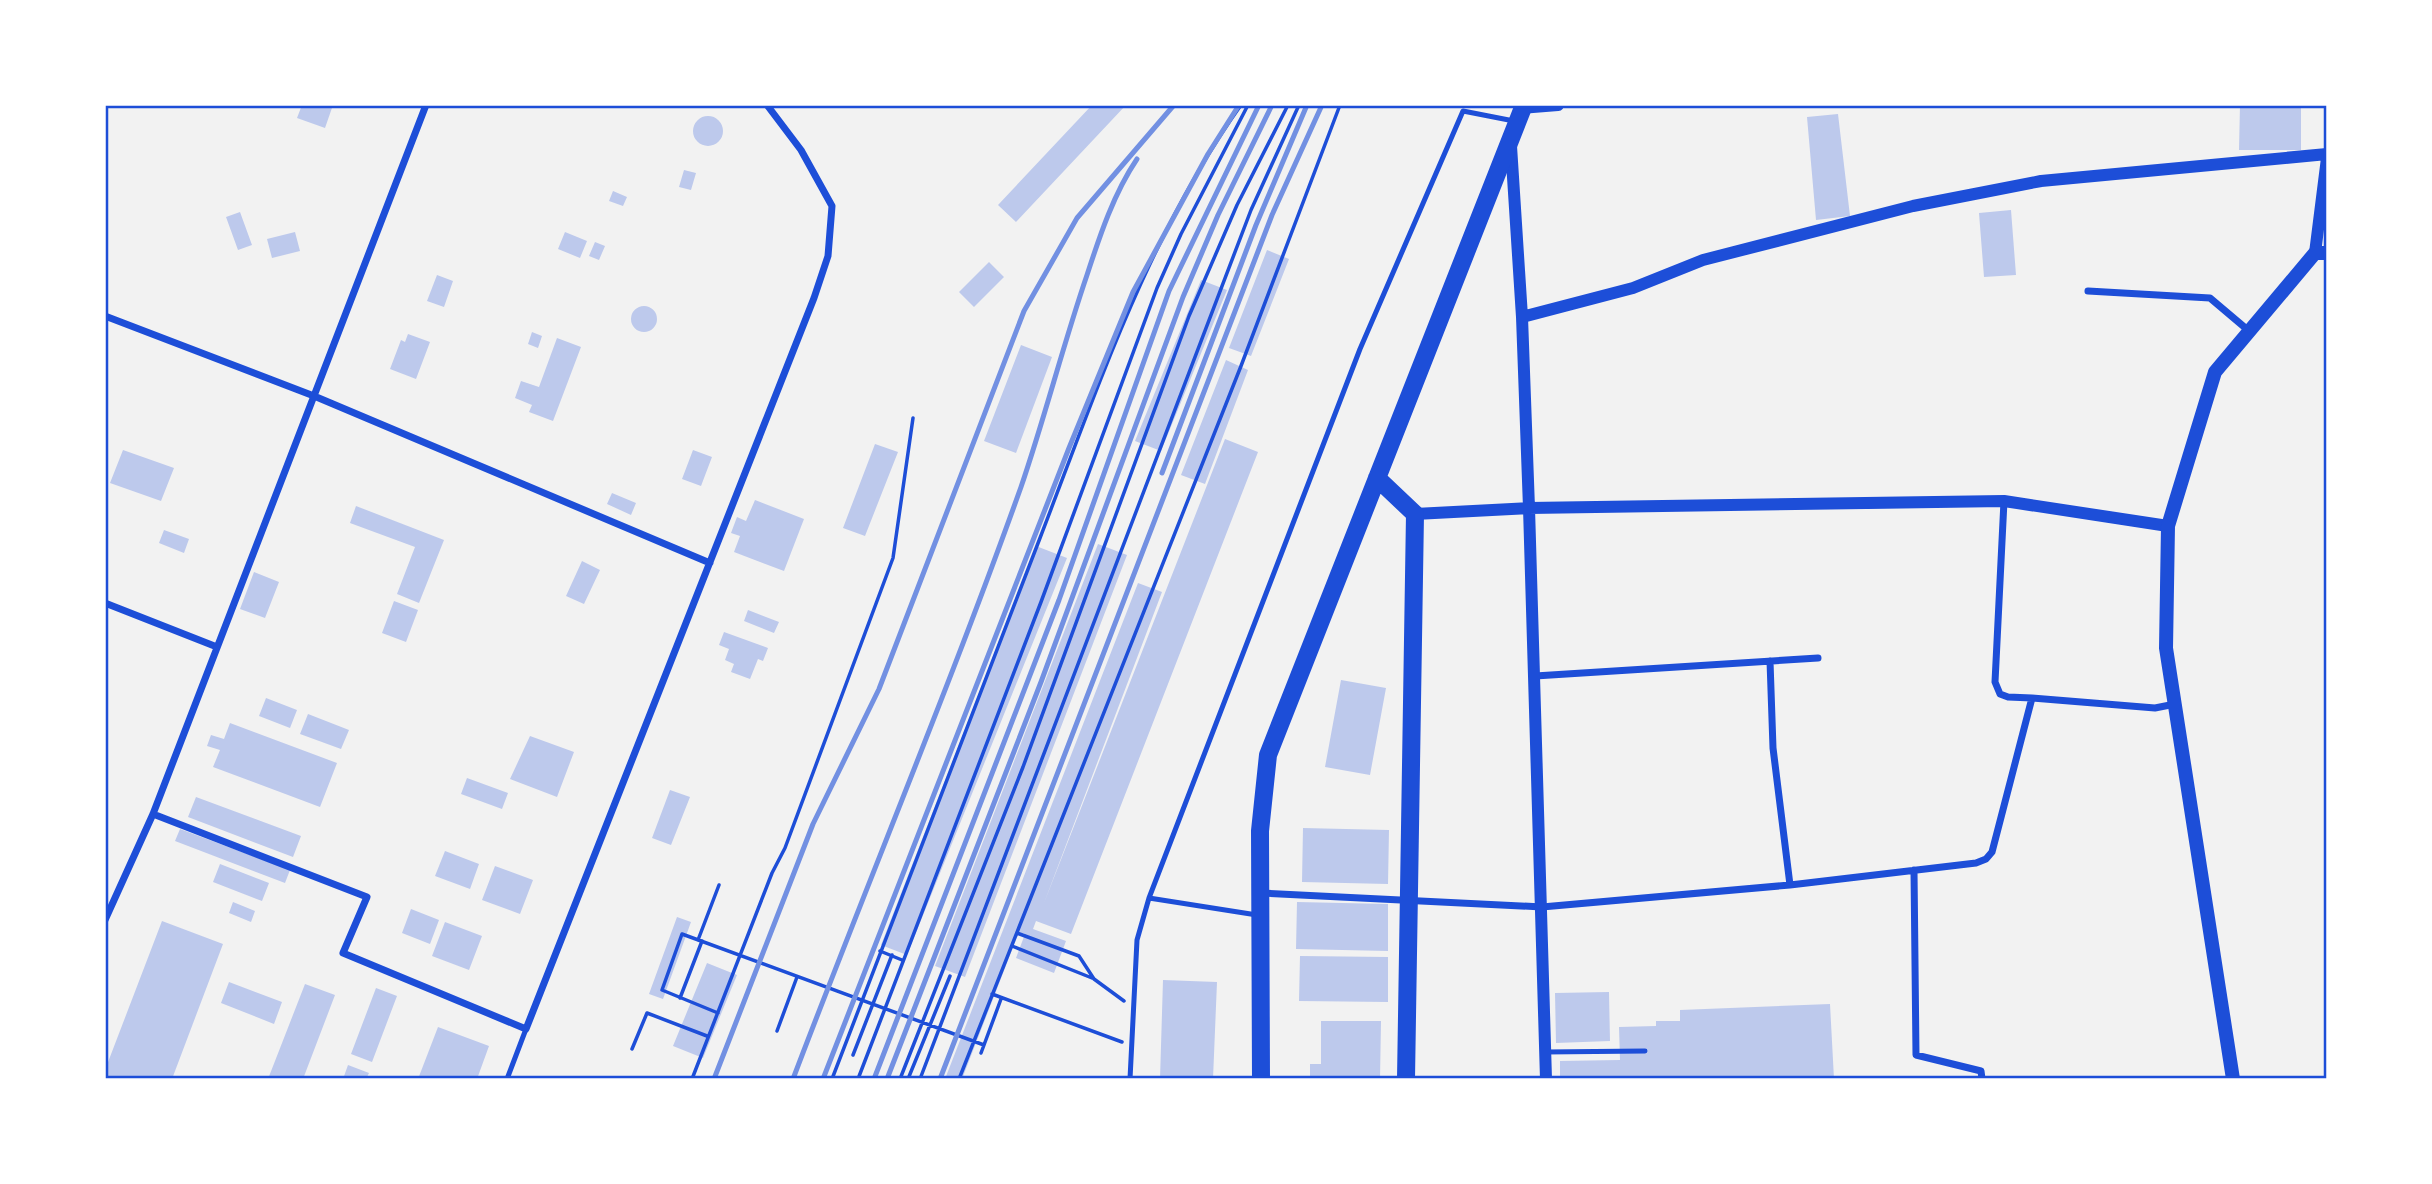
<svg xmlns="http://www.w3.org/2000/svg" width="2432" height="1184" viewBox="0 0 2432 1184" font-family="'Public Sans',sans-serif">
	<rect width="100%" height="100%" fill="#f2f2f2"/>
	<path fill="#bdc9ec" d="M302,105H333L325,128L297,118Z
		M1092,105H1126L1016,222L998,205Z
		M2240,105H2301V150H2239Z
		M1838,114L1850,216L1816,220L1807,117Z
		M693 131a15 15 0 1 1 30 0a15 15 0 1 1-30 0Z
		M684,170L696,173L691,190L679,187Z
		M613,191L627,197L623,206L609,201Z
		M2011,210L2016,275L1984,277L1979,213Z
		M240,212L252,245L238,250L226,217Z
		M295,232L300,251L272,258L267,239Z
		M565,232L587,241L580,258L558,249Z
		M595,242L605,246L599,260L589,256Z
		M1267,250L1289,259L1251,356L1229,348Z
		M989,262L1004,277L974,307L959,292Z
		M437,275L453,281L444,307L427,301Z
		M1201,280L1227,290L1161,451L1135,441Z
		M631 319a13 13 0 1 1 26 0a13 13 0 1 1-26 0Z
		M532,332L542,336L538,348L528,344Z
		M408,334L430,342L416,379L390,369L401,340L405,342Z
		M557,338L581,347L553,421L529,412L532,405L515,398L521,381L539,387Z
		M1021,345L1052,357L1016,453L984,441Z
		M1226,360L1248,370L1205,484L1181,475Z
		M1225,439L1258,452L1071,934L1036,921L1033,929L1066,941L1054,973L1016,958L1025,934L1019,932L962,1079H945L1138,583L1162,592L1044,903Z
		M875,444L898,452L865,536L843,528Z
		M123,450L174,468L161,501L110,483Z
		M693,450L712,457L701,486L682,479Z
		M612,493L636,503L631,515L607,504Z
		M755,500L804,519L784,571L734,552L740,536L731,533L737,517L746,521Z
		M356,506L444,540L419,603L397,594L415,547L350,523Z
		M164,530L189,539L184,553L159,543Z
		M1098,544L1127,555L965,977L935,966Z
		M1036,546L1067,558L907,955L881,945Z
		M582,561L600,570L584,604L566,596Z
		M254,572L279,582L265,618L240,609Z
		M394,601L418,610L406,642L382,633Z
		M748,610L779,622L774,633L744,621Z
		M724,632L768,648L763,661L758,659L750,679L731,672L734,664L725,660L729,649L719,645Z
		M1341,680L1386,688L1370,775L1325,767Z
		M266,698L297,710L290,728L259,716Z
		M308,714L349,730L341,749L300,734Z
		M230,723L337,763L320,807L213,767L220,750L207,746L211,735L224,739Z
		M530,736L574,752L557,797L510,779Z
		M467,778L508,793L502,809L461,794Z
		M670,790L690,797L671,845L652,838Z
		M196,797L301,836L293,857L188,817Z
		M1303,828L1389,830L1388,884L1302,882Z
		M180,829L290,870L285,883L175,841Z
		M445,851L479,864L470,889L435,876Z
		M220,864L269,883L262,901L213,882Z
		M495,866L533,880L520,914L482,900Z
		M233,902L255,911L251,922L229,913Z
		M1297,902L1388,904V951L1296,949Z
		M411,909L439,920L430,944L402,933Z
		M677,917L691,922L663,999L649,994Z
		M162,921L223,944L172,1079H105V1070Z
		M445,922L482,936L469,970L432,956Z
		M1300,956L1388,957V1002L1299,1001Z
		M707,963L737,975L703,1058L673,1046Z
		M1163,980L1217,982L1213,1079H1160Z
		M229,982L282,1002L274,1024L221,1003Z
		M305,984L335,995L303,1079H268Z
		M376,988L397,996L372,1062L351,1054Z
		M1609,992L1610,1041L1556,1043L1555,993Z
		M1830,1004L1834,1079H1560V1061L1620,1060L1619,1027L1656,1026V1021H1680V1010Z
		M1321,1021H1381L1380,1079H1310V1064H1321Z
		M438,1027L489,1046L477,1079H418Z
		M348,1065L369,1073L366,1079H343Z"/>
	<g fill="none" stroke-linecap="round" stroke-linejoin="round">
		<path stroke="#1d4ed8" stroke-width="3.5" d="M1017,933L1079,956L1094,979L1124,1001
			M698,940L719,885
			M1012,946L1092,978
			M880,951L902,960
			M992,994L1122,1042
			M680,998L702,941
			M718,1013L662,990L682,934L984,1045L981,1053
			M777,1031L797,977
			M984,1045L1001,999
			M632,1049L647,1013L707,1036
			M853,1055L892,955
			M692,1079L772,873L785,848L893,558L913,418
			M832,1079C900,898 970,718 1040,538C1097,390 1148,236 1241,105
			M858,1079L1041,602L1157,288L1181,234L1248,105
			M900,1079L1023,767L1189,316L1237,205L1288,105
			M908,1079L950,976
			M920,1079L1251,210L1299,105
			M959,1079L1241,366L1340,105"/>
		<path stroke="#1d4ed8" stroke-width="5" d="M1149,898L1257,915
			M1545,1052L1645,1051
			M507,1079L526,1029
			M1130,1079L1137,940L1149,898L1360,349L1463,111L1514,121"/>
		<path stroke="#1d4ed8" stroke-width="7" d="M2088,291L2210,298L2249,331
			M105,316L314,396L710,563
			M2004,501L1995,682L2000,694L2008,697L2032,698
			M105,603L217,647
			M1770,661L1773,748L1790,885
			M1535,676L1818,658
			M153,814L367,897L343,953L526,1029L814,298L828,256L832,206L801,150L767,105
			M1914,870L1916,1055L1981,1071L1982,1079
			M1261,893L1542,907L1790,885L1976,863L1986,859L1992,852L2032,698L2155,708L2175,704
			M105,920L153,814L426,105"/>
		<path stroke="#1d4ed8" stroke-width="12" d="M1522,108L1558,105
			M1511,146L1522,317L1529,508L1546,1079
			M2315,253L2327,158
			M1522,317L1633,288L1703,260L1913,206L2041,181L2327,154
			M1415,514L1529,508L2004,501L2168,526"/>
		<path stroke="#1d4ed8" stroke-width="14" d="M2233,1079L2166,648L2168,526L2215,372L2315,253H2327"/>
		<path stroke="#1d4ed8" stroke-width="18" d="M1377,478L1415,514L1406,1079
			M1261,1079L1260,831L1268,755L1524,105"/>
		<path stroke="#7290e2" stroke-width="5" d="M1162,473L1256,225L1307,105
			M714,1079L813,824L879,689L1024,311L1077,218L1174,105
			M793,1079C868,881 950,686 1021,487C1045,417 1063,345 1087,275C1100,235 1114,193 1137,159
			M823,1079L1069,448L1133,292L1208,154L1239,105
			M874,1079L1059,600L1169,291L1259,105
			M887,1079L1041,682L1183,297L1218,215L1272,105
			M940,1079L1272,215L1322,105"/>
	</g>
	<rect width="2432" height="1184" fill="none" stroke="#ffffff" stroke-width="214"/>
	<rect x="107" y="107" width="2218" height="970" fill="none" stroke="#1d4ed8" stroke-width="2.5"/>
</svg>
